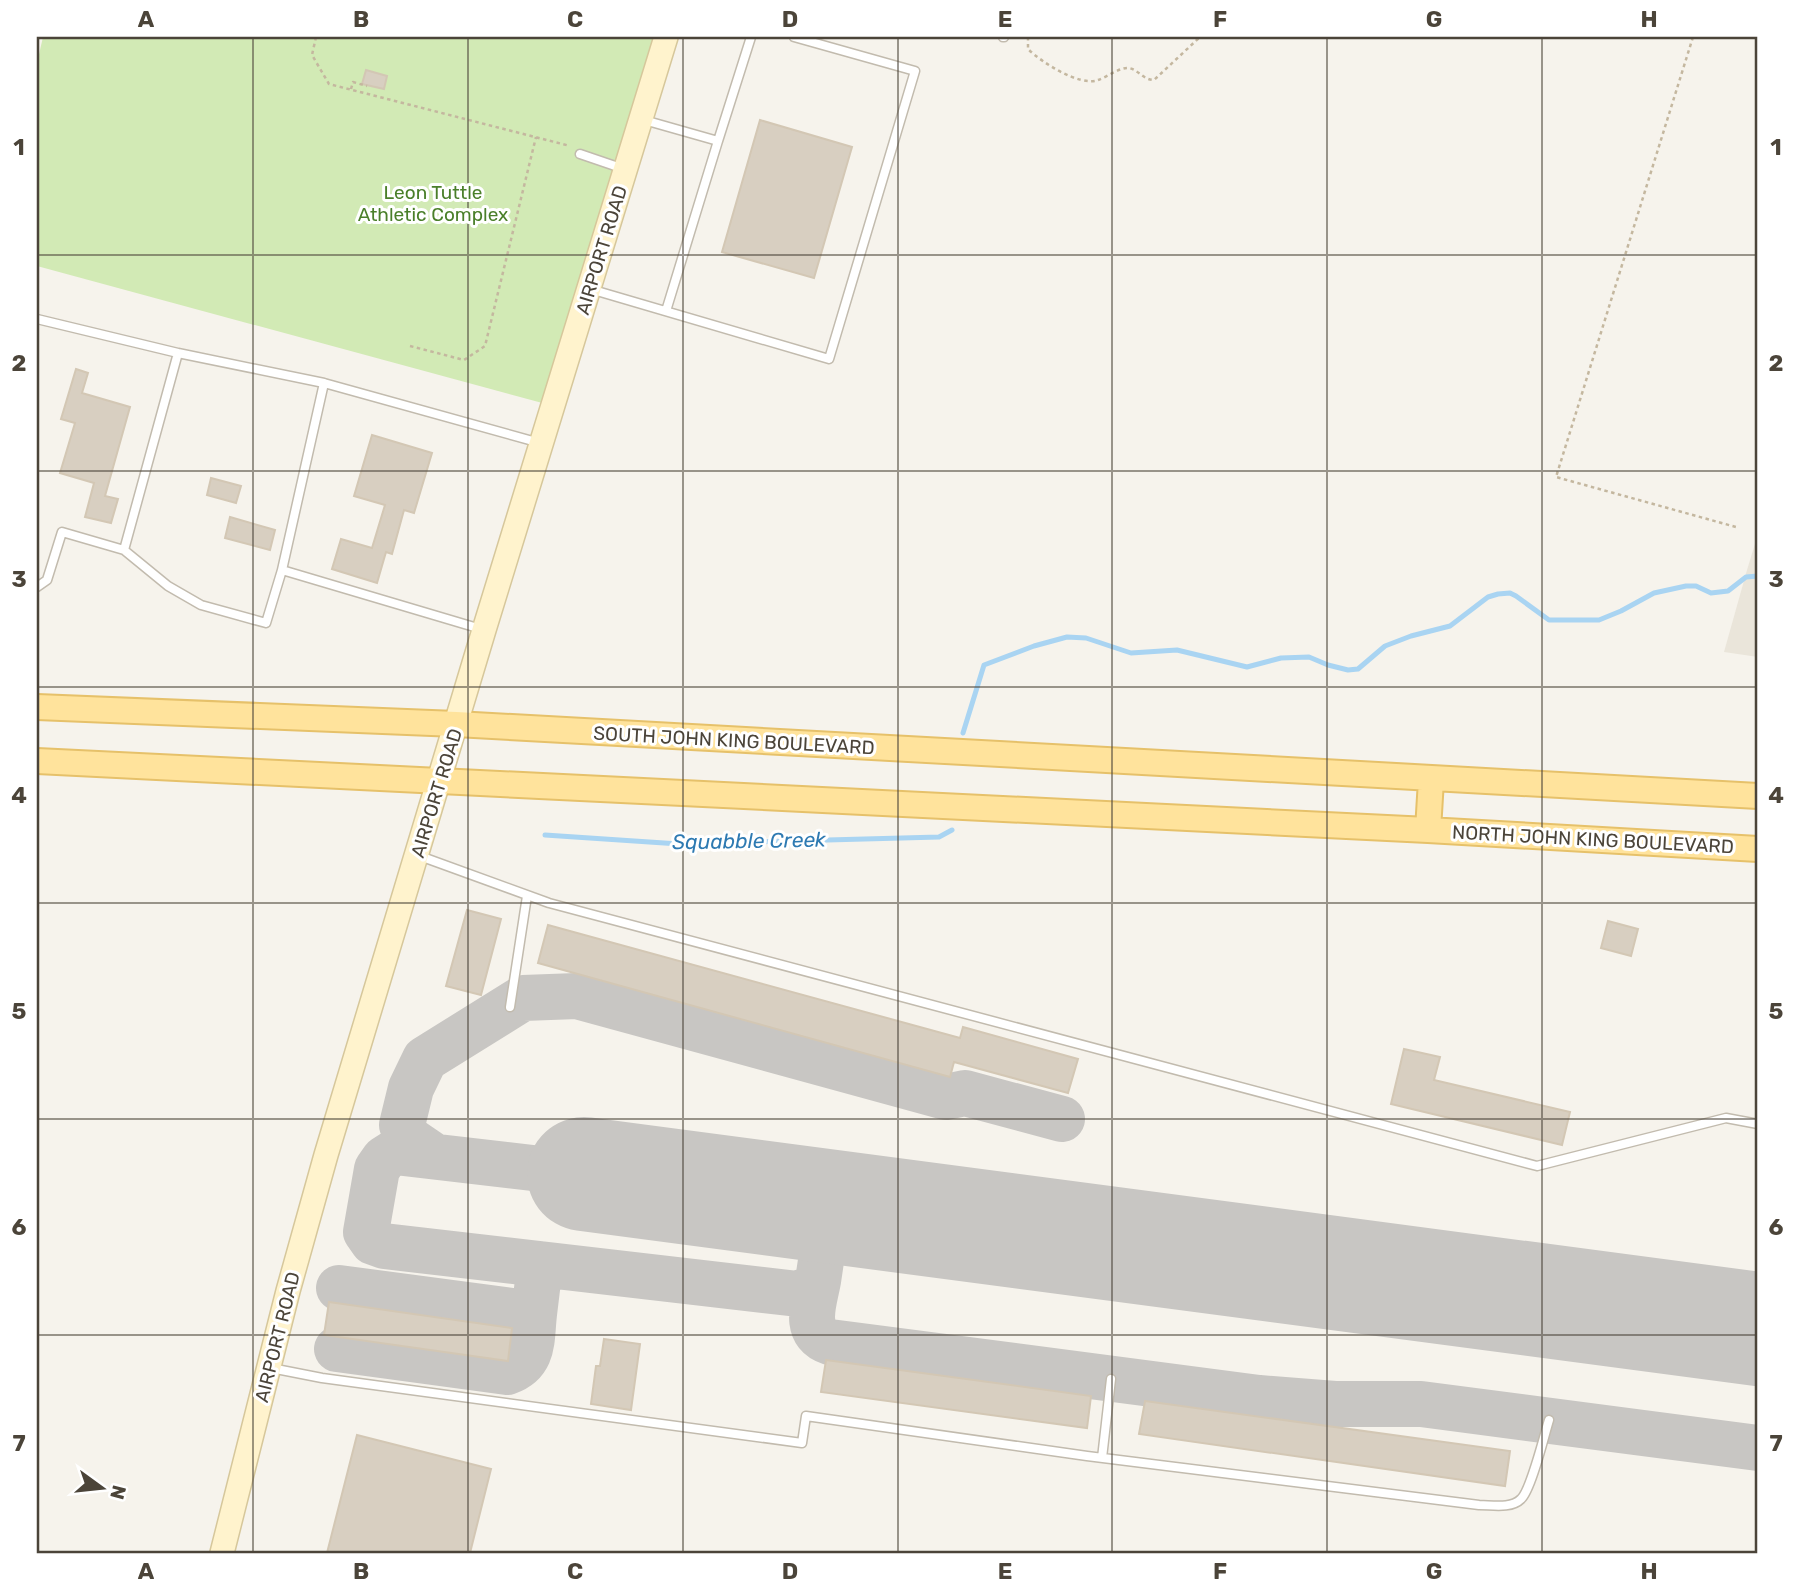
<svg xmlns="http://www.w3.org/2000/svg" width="1795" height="1590" viewBox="0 0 1795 1590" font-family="Rubik,sans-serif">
	<rect width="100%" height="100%" fill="#f6f3ec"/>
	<path fill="#eae5da" d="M1758,534V657L1724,652L1747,570Z"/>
	<path fill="#d2eab5" d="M43,37H653L546,404L37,266V63Z"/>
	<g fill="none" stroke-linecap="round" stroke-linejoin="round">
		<path stroke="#a9d4f2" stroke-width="5" d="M963,733L984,665L1034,646L1067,637L1086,638L1131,653L1177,650L1247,667L1281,658L1309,657L1328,665L1348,670L1358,669L1385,646L1411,636L1450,626L1488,597L1498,594L1510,593L1516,596L1549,620H1599L1621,611L1654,593L1686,586H1696L1711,593L1728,591L1746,577L1758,576
			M545,835L679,844L939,837L952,830"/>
		<path stroke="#c8c6c3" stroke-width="46" d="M434,1156L412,1141L405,1134L402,1125L411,1088L425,1059L523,998L577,996L946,1097L965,1093L1062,1119
			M584,1174L395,1152L384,1159L377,1169L366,1232L373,1242L384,1246L798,1294L812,1288L818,1281L829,1207
			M818,1281C814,1303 802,1333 830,1342L1259,1398L1335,1404H1421L1758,1448
			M339,1288L534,1314L540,1264
			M337,1349L507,1372C535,1362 531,1340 534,1314"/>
		<path stroke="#c8c6c3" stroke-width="114" d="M584,1174L1758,1329"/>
	</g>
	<path fill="#d8cfc1" stroke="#d3c7b4" stroke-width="2" d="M366,70L387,76L384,89L362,84Z
		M760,120L852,147L814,278L722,252Z
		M76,369L88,373L82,393L130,407L105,496L118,499L111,523L85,517L94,483L60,473L75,423L61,419Z
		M372,435L432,453L414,513L404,510L392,554L386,552L377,583L332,569L341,539L372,548L385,505L354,496Z
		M211,478L241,486L236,503L207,495Z
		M230,517L275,530L270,550L225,538Z
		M467,910L501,919L481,995L446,986Z
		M1608,921L1638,929L1631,956L1601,948Z
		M548,925L960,1038L963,1027L1078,1059L1068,1093L954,1062L950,1077L538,963Z
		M1404,1049L1440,1057L1434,1080L1570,1112L1562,1145L1391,1104Z
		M329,1302L512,1328L508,1361L324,1335Z
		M604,1339L640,1344L631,1410L591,1404L596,1366H600Z
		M826,1360L1091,1396L1087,1428L821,1392Z
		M1145,1401L1510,1451L1505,1486L1139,1434Z
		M357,1435L491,1469L470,1553H327Z"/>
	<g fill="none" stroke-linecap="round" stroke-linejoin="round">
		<g stroke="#c2bbae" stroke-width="11">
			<path id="lane" d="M1003,37H1004
				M644,120L718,141L751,37
				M580,154L624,169
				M590,289L829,359L915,71L794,37
				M666,311L718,141
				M37,319L178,353L324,383L540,443
				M124,550L178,353
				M282,570L324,383
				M37,587L47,580L62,532L124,550L168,586L201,605L266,623L282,570L481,629
				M417,855L549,903L1537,1166L1726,1118L1758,1124
				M510,1007L527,896
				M271,1368L322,1378L802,1443L806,1416L1087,1456L1479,1505C1492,1505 1511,1509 1521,1499C1531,1490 1544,1436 1549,1420
				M1102,1458L1111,1379"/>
		</g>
		<g stroke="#d6c79b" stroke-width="26">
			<path id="secondary" d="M222,1553L288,1291L326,1155L484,630L666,37"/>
		</g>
		<g stroke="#e6c16a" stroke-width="28">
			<path id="primary" d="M37,707L456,724L1758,796
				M37,761L1428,830L1758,849
				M1428,830L1431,780"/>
		</g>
		<path stroke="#c4b79f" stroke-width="2.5" stroke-dasharray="3.5 3.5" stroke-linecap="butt" d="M316,37L312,55L329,84L570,146
			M1028,37V49C1041,62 1080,87 1098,80C1107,77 1120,67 1129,68C1139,70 1143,80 1154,80L1200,37
			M1693,37L1556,477L1736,527
			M351,89L353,82L367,86
			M410,346L464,360L485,346L536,137"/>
		<use href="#lane" stroke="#fff" stroke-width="8"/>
		<use href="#secondary" stroke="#fff3cd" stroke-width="23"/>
		<use href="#primary" stroke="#ffe39c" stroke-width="24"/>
	</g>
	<path fill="none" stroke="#4b4439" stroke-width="2" stroke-opacity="0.55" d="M253,37V1553M468,37V1553M683,37V1553M898,37V1553M1112,37V1553M1327,37V1553M1542,37V1553M37,255H1758M37,471H1758M37,687H1758M37,903H1758M37,1119H1758M37,1335H1758"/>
	<g text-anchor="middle" stroke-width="6" stroke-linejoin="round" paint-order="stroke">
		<g font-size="19" fill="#4a7f2a" stroke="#fff">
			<text x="433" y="199">Leon Tuttle<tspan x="433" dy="22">Athletic Complex</tspan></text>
		</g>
		<g font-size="19" fill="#4b4439" stroke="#fff">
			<text transform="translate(601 250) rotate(-73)" y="7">AIRPORT ROAD</text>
			<text transform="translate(734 740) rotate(3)" y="7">SOUTH JOHN KING BOULEVARD</text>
			<text transform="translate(436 793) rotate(-73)" y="7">AIRPORT ROAD</text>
			<text transform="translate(1593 839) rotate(3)" y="7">NORTH JOHN KING BOULEVARD</text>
			<text transform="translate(277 1337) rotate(-76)" y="7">AIRPORT ROAD</text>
		</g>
		<g font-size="21" font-style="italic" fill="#2e7ab2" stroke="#fff">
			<text transform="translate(749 841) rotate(-1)" y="7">Squabble Creek</text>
		</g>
	</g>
	<rect width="1795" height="1590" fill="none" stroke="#ffffff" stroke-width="77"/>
	<g transform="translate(102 1488) rotate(105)" stroke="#ffffff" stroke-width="5" paint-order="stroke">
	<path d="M0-5L12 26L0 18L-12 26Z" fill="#4b4439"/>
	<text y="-10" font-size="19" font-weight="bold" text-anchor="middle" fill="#4b4439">N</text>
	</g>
	<rect x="38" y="38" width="1718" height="1514" fill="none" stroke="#4b4439" stroke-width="2.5"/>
	<g font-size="23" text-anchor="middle" font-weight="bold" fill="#4b4439">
		<text x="146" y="27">A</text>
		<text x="361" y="27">B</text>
		<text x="575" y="27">C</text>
		<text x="790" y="27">D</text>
		<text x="1005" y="27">E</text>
		<text x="1220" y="27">F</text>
		<text x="1434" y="27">G</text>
		<text x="1649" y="27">H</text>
		<text x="19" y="155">1</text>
		<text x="1776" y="155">1</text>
		<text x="19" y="371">2</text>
		<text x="1776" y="371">2</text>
		<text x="19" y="587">3</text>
		<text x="1776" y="587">3</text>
		<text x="19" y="803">4</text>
		<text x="1776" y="803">4</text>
		<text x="19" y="1019">5</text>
		<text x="1776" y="1019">5</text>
		<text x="19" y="1235">6</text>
		<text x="1776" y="1235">6</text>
		<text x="19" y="1451">7</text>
		<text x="1776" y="1451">7</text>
		<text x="146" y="1579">A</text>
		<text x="361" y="1579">B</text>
		<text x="575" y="1579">C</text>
		<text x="790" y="1579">D</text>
		<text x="1005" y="1579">E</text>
		<text x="1220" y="1579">F</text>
		<text x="1434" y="1579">G</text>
		<text x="1649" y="1579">H</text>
	</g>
</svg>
